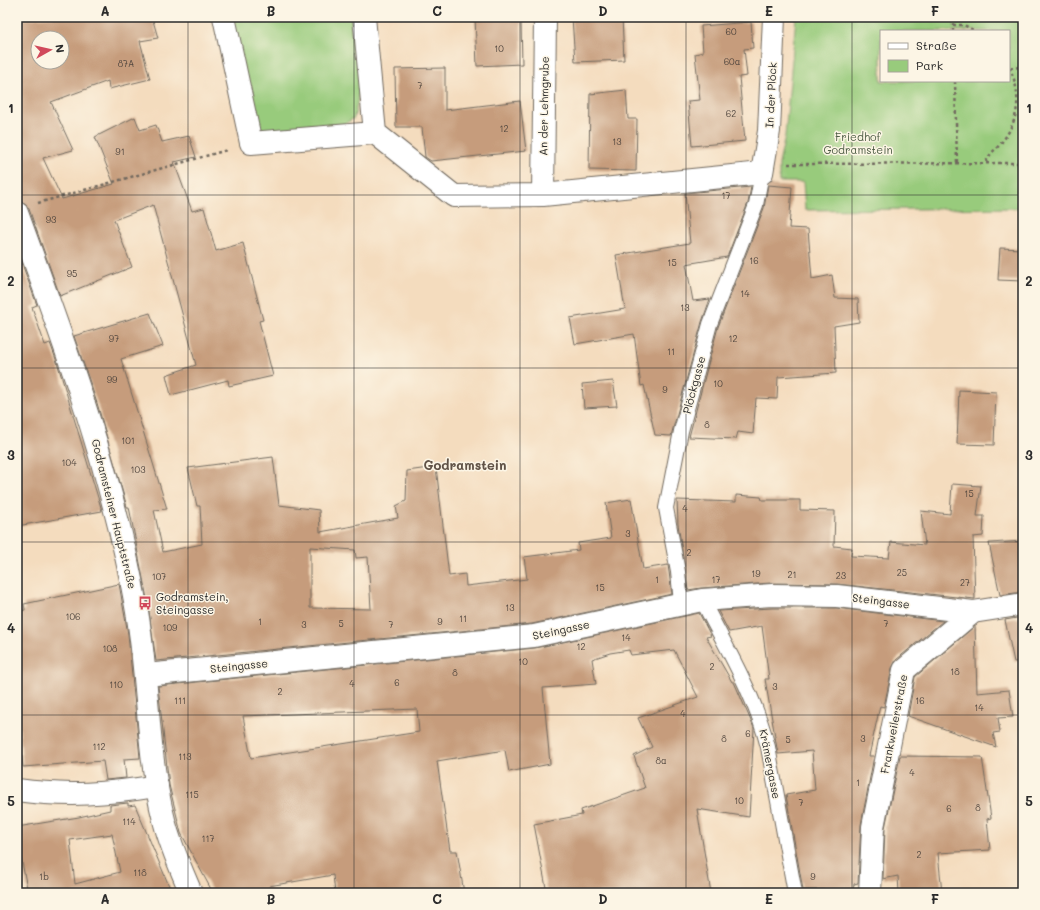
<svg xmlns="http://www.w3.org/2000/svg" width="1040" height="910" viewBox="0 0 1040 910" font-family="Mali,sans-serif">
	<rect width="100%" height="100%" fill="#fcf5e5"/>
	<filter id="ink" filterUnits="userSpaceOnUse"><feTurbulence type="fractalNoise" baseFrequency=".025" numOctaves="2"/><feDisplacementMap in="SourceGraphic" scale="8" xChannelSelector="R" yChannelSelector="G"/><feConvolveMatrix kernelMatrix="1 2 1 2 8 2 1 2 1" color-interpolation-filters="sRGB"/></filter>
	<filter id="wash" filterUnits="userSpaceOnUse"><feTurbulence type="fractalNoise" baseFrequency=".012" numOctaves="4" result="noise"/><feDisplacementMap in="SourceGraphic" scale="16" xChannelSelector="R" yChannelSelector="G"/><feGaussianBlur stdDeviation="0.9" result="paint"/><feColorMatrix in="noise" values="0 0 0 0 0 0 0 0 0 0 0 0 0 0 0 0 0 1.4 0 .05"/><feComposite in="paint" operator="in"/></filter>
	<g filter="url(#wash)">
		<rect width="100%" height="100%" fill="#f4dcbe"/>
		<path fill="#98cb7c" stroke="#627b54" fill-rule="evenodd" d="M229,17H356C358,51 363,85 354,118L343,125H304L266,133L249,120Z
			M796,17H1023V208L805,210L803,182H779V164L785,136ZM881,31H1009V81H881Z"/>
		<g id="blocks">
			<path fill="#c69c7c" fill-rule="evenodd" d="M48,17H152L158,38L140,41L150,79L109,89L108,81L51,102L73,150L43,158L62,199L114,184L95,137L135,117L140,130L156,125L162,142L189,136L196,157L174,162L192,211L204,208L216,251L243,243L263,320L259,321L273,376L229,386L228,380L171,395L166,375L196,365L153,205L114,220L132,267L60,296L29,209L25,203L17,201V20ZM38,38H62V62H38Z
				M475,17H521L522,64L477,66Z
				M572,17H622L624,60L575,62Z
				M751,22L753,48L744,49L747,76L739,77L745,141L692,146L688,101L700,100L695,54L703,52L701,26Z
				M445,68V110L520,101L526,151L431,161L425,157L422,127H396L395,69Z
				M626,90L628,119H637L636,171L589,170L590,94Z
				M768,185L792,187L789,228L808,229L812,279L832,275L835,298L858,299L859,322L834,326L836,373L778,377L777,399L756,398L753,434L738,432L736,439L689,437L718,327L764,208Z
				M751,187L748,203L727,257L686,264L693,301L710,299L702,322L671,436L655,435L644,385L641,386L634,334L575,344L570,318L625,309L616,255L690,243L685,193Z
				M1000,248L1023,249V281L998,280Z
				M17,250L37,305L32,307L45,345L50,343L57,362L102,511L17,526Z
				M150,313L163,346L121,359L167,509L154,510L163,552L202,544L200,506H197L188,468L273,457L279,505L319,510L320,532L398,518L396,506L406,501L407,471L436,467L449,576L465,574L466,586L527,579L524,557L579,550L578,543L611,538L606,503L631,499L643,569L668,565L672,594L532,624L156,661L148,604L129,507H127L97,403L74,336ZM310,547L355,550L356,558L368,557L371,609L310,608Z
				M613,381L617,406L584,408L582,384Z
				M959,390L996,392L994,445L957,444Z
				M952,484L981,486L977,516H984L983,536L973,537L975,599L837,584L771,583L701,588L688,590L678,524L677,500L736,502V495L761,497L762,500H800V510L835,511L834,546L852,548L851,556L889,558L891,542L925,545L921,511L950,514Z
				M1023,541V592L1000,595L989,543Z
				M119,584L128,634L140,758L124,759L126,778L106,780L103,761L23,767L18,717H17V612L25,610L24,604Z
				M772,608H836L943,621L896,660L892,668L884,707L880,706L869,756H874L861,825L858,883L854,884L853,890H803L786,795L815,790L812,751L778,754L765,679H769L762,626L729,632L718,611Z
				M699,613L711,636L706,637L732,682H734L754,728L749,817L697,809L711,893H547L534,824L582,815L581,810L645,788L634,756L652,747L638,718L698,697L674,650L631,655L629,650L610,653L592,659L596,684L543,688L550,764L509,772L505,750L437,761L450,851H457L464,893H335L333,875L269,886L272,893H213L181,833L169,785L158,686L535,648ZM417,709L419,732L251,758L243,716Z
				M1023,617V661L1014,662L1005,620Z
				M975,626L977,693L1009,690L1013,717L998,718L1000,732L993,733L996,747L908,716L915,677Z
				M900,756L982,757L991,818L987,819L990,850L938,853L942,893H899L898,876L883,879L885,828Z
				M128,803V806L135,805L172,893H28L17,837V827L79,817L110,810V805ZM112,834L120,872L75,884L70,840Z"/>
		</g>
	</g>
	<g filter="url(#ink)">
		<use href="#blocks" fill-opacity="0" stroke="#71695e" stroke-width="1"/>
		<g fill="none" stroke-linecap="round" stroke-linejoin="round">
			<g stroke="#71695e" stroke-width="16">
				<path id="service" d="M702,600C726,647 755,695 768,747L795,893
					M681,603L678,572L666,508L681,431L710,324L756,205L762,173"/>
			</g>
			<g stroke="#71695e" stroke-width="24">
				<path id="minor" d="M224,17L251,143L375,133L454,196L543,195L762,173L769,131L774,17
					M364,17L375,133
					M543,195L545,17
					M146,675L534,636L702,600L772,595L837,596L973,612
					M17,790C68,797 107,794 157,786
					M870,893L873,827L904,670L973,612L1023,604"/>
			</g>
			<g stroke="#71695e" stroke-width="24">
				<path id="tertiary" d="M17,213C64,342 112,471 136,606C149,676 146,752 164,820C170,845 181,869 191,893"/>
			</g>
			<path stroke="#71695e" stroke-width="2.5" stroke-dasharray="3 3" stroke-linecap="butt" d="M953,17V31
				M953,25H964L975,31
				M1010,68L1023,67
				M955,81L957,163
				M986,162C991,151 995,151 1001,143C1020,120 1022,93 1009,67
				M788,164L1023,163
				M38,203L227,150"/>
			<use href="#service" stroke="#fff" stroke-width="14"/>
			<use href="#minor" stroke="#fff" stroke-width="22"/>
			<use href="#tertiary" stroke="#fff" stroke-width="22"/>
		</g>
	</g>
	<path fill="none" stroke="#2b2b2b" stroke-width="1" stroke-opacity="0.55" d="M188,17V893M354,17V893M520,17V893M686,17V893M852,17V893M17,195H1023M17,368H1023M17,542H1023M17,715H1023"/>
	<defs>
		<g id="bus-bare" transform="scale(1.08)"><path d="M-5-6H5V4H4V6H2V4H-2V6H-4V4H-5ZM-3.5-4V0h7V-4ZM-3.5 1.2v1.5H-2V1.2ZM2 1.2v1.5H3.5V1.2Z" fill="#d1495b" stroke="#fcf5e5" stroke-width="2.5" paint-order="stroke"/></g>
	</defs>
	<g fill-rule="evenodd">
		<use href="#bus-bare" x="145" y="603"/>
	</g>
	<g text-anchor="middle" stroke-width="3" stroke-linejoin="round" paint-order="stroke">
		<g font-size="9" fill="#52473f">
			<text x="731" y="35">60</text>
			<text x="499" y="52">10</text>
			<text x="732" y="65">60a</text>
			<text x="126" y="67">87A</text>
			<text x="420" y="89">7</text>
			<text x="731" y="117">62</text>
			<text x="504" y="132">12</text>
			<text x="617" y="145">13</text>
			<text x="120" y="155">91</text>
			<text x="726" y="199">17</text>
			<text x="51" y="223">93</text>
			<text x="754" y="264">16</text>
			<text x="672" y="266">15</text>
			<text x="72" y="277">95</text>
			<text x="745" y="297">14</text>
			<text x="685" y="311">13</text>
			<text x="114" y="342">97</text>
			<text x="733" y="342">12</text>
			<text x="671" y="355">11</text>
			<text x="112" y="383">99</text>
			<text x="718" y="387">10</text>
			<text x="665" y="393">9</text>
			<text x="707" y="428">8</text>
			<text x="128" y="444">101</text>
			<text x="69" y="466">104</text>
			<text x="138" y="473">103</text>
			<text x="969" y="497">15</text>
			<text x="685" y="512">4</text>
			<text x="628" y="537">3</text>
			<text x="689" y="556">2</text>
			<text x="902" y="576">25</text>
			<text x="756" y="577">19</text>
			<text x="792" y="578">21</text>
			<text x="841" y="579">23</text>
			<text x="159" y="580">107</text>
			<text x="657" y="583">1</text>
			<text x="716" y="583">17</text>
			<text x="965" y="586">27</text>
			<text x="600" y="591">15</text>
			<text x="510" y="611">13</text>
			<text x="73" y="620">106</text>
			<text x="463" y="622">11</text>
			<text x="260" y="625">1</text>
			<text x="440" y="625">9</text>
			<text x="341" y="627">5</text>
			<text x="886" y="627">7</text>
			<text x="304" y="628">3</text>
			<text x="391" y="628">7</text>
			<text x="170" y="631">109</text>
			<text x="626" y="641">14</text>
			<text x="581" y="650">12</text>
			<text x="110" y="652">108</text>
			<text x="523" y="665">10</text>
			<text x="712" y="670">2</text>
			<text x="955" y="675">18</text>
			<text x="455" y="676">8</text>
			<text x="397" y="686">6</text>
			<text x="352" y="687">4</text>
			<text x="116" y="688">110</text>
			<text x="775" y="690">3</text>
			<text x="280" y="695">2</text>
			<text x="180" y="704">111</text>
			<text x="920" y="704">16</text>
			<text x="979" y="711">14</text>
			<text x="683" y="717">4</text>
			<text x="748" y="737">6</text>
			<text x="724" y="742">8</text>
			<text x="863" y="742">3</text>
			<text x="788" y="743">5</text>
			<text x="99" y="750">112</text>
			<text x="185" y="760">113</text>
			<text x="661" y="764">8a</text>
			<text x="912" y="776">4</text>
			<text x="858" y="786">1</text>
			<text x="192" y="798">115</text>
			<text x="739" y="804">10</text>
			<text x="801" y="806">7</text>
			<text x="978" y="811">8</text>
			<text x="949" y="812">6</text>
			<text x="129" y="825">114</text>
			<text x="208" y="842">117</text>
			<text x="919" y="858">2</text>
			<text x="140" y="876">118</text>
			<text x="44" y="880">1b</text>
			<text x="813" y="880">9</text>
		</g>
		<g font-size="11" fill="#2b2b2b" stroke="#fcf5e5">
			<text transform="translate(771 95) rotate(-87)" y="4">In der Plöck</text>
			<text transform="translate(544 106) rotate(-89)" y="4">An der Lehmgrube</text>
			<text transform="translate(694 385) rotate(-75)" y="4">Plöckgasse</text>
			<text transform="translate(114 514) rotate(76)" y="4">Godramsteiner Hauptstraße</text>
			<text transform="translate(881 601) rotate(7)" y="4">Steingasse</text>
			<text transform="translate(561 630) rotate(-12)" y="4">Steingasse</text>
			<text transform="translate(239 666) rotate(-6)" y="4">Steingasse</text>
			<text transform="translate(894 724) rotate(-79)" y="4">Frankweilerstraße</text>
			<text transform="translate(770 764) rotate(79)" y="4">Krämergasse</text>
		</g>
		<g font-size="11" fill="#4c5b43" stroke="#fcf5e5">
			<text x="858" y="141">Friedhof<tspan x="858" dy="13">Godramstein</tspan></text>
		</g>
		<g font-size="11" fill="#2b2b2b" stroke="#fcf5e5" text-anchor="start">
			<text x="156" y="601">Godramstein,<tspan x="156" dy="13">Steingasse</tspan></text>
		</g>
		<g font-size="13" font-weight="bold" fill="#615347" stroke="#fcf5e5">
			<text x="465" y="470">Godramstein</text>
		</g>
	</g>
	<rect width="1040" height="910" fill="none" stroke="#fcf5e5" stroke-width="44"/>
	<rect x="880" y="30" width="130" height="52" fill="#fcf5e5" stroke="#a8a49b"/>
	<rect x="888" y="43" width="20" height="6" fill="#ffffff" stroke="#a8a49b"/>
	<text x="916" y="50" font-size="12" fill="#2b2b2b">Straße</text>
	<rect x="888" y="60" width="20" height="12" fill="#98cb7c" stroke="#a8a49b"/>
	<text x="916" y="70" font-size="12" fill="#2b2b2b">Park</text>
	<g transform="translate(50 50) rotate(82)"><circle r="19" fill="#fcf5e5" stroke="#a8a49b"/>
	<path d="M0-3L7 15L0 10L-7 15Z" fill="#d1495b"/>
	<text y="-6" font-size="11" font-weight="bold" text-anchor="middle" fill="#2b2b2b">N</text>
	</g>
	<rect x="22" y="22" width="996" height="866" fill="none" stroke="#2b2b2b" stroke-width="1.5"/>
	<g font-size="13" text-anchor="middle" font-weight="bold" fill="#2b2b2b">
		<text x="105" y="16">A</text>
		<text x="271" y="16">B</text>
		<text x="437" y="16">C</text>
		<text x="603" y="16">D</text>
		<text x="769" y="16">E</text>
		<text x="935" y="16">F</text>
		<text x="11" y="113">1</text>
		<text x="1029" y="113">1</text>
		<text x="11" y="286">2</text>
		<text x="1029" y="286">2</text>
		<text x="11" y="460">3</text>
		<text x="1029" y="460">3</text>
		<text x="11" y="633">4</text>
		<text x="1029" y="633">4</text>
		<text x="11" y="806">5</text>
		<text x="1029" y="806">5</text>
		<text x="105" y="904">A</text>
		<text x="271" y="904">B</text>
		<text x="437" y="904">C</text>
		<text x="603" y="904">D</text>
		<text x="769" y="904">E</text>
		<text x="935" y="904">F</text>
	</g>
</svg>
